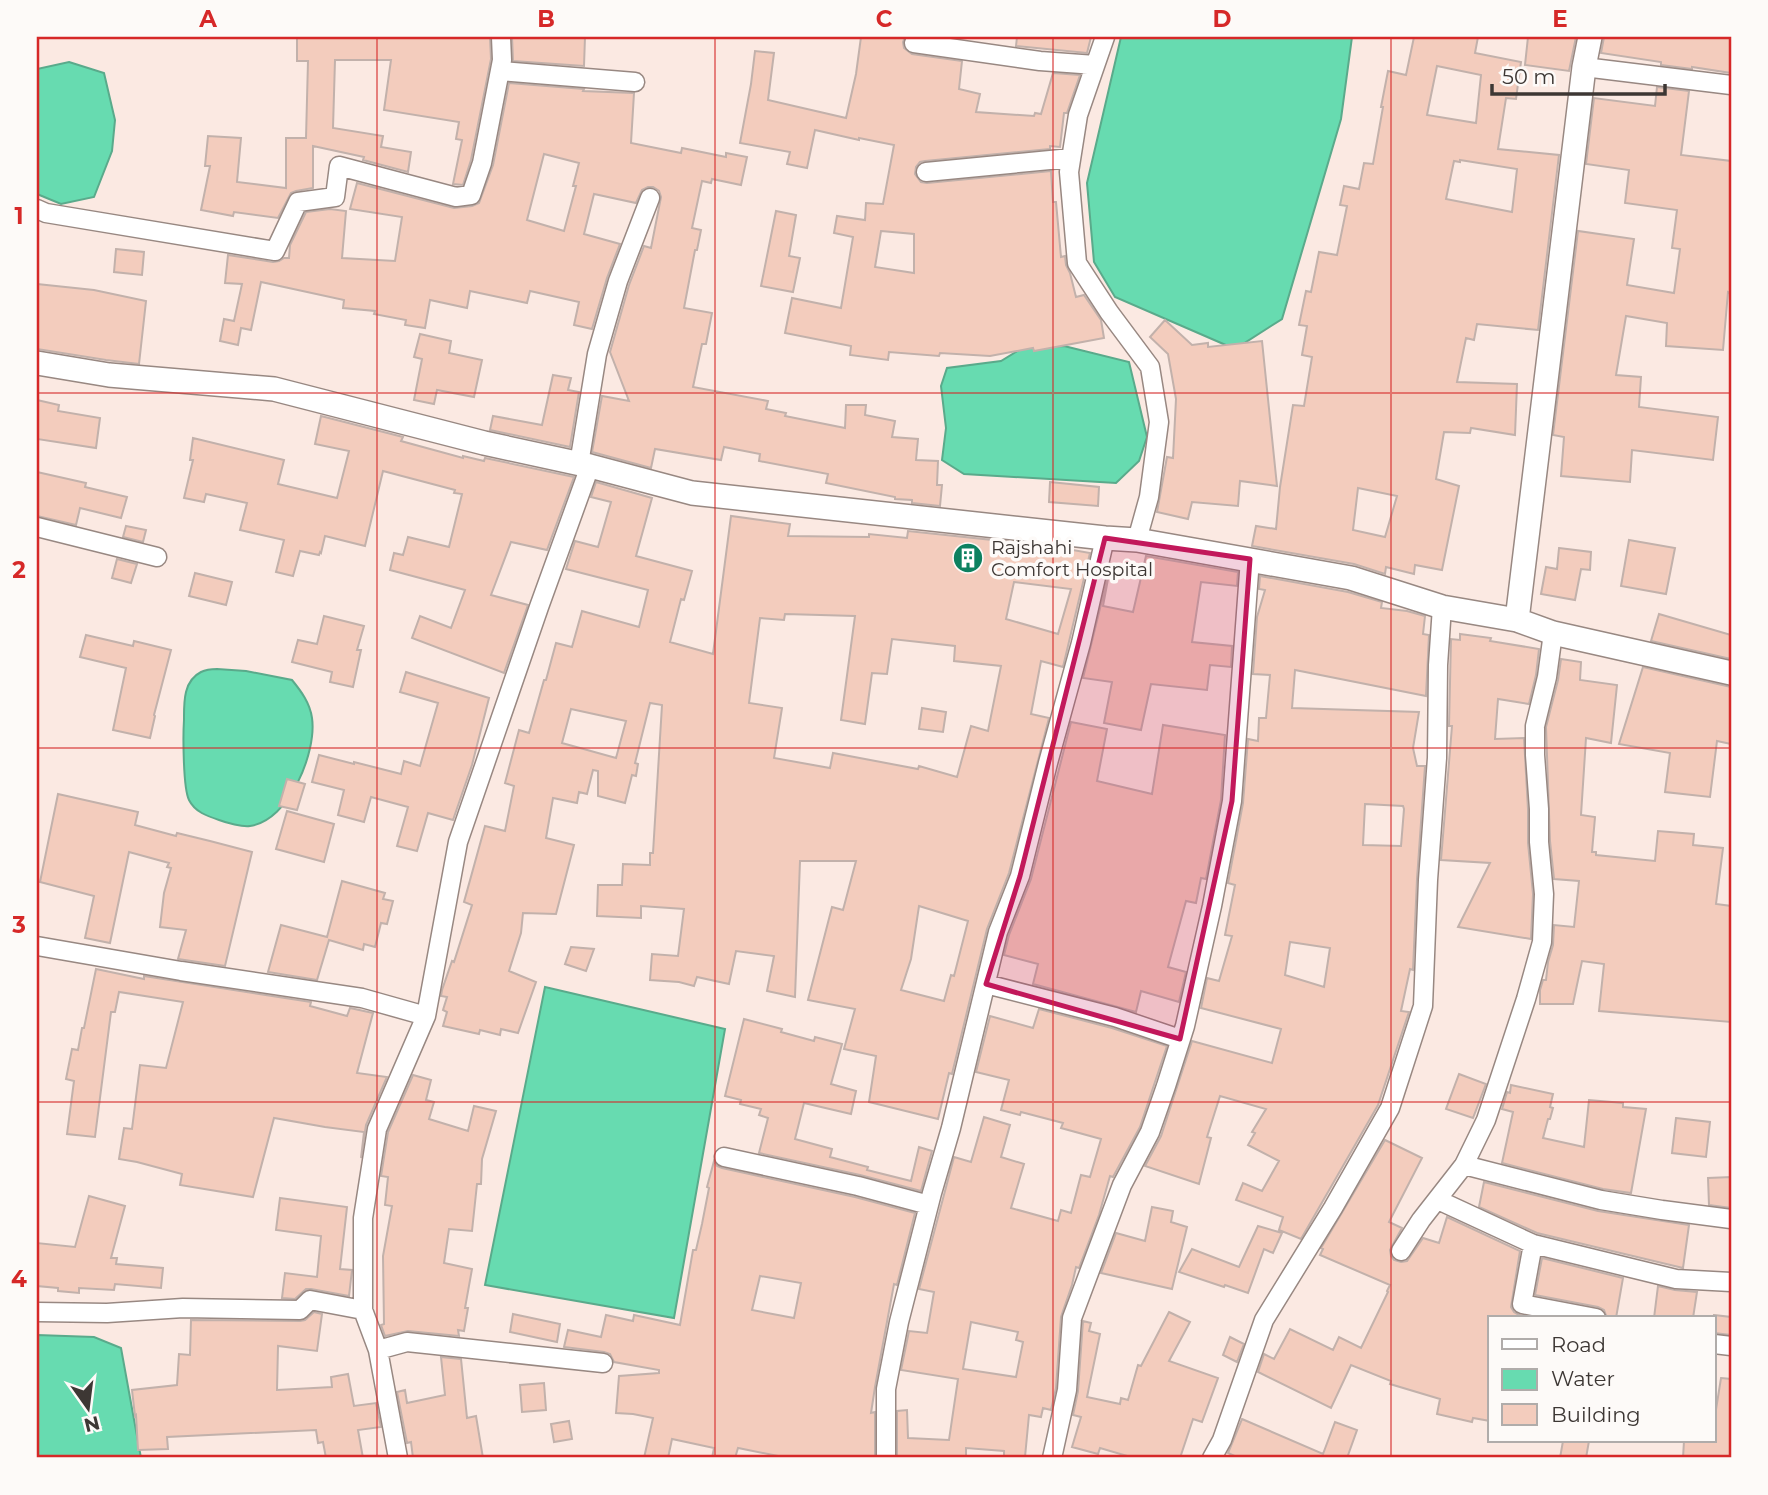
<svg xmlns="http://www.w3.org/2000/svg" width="1768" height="1495" viewBox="0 0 1768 1495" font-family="Montserrat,sans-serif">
	<rect width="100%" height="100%" fill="#fbe9e2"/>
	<path fill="#67dbb0" stroke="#5aaa8b" stroke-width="2" d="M1121,37H1352L1341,119L1282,319L1235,349L1115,297L1094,262L1087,183Z
		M69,62L104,73L115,120L112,151L94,197L61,204L37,194V69Z
		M1064,346L1129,362L1147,437L1139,461L1116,483L964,474L942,460L946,428L941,386L947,368L1001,361L1024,347Z
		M217,669L246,671L292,680C301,691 310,703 312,718C317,752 289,821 250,826C242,827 227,823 219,820C207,816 195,812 189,800C183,788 183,735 184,720C184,703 183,681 201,672C205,670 212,669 217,669Z
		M545,987L725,1029L674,1318L485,1285Z
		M37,1335L94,1337L121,1348L141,1458H37Z"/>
	<path fill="#f3ccbd" stroke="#c2b1ab" stroke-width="2" fill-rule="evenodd" d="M297,37H490L491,59L471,160L463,185L453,184L462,140L456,139L459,122L384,110L391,60H335L333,128L383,136L381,147L411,152L408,172L363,160L364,157L313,146V188L296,191L291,193L278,218L234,212L233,216L201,210L210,166H205L208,136L241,138L237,182L286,188V138H306L308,61H297Z
		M512,37H585L584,66L513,61Z
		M861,37H905L903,42L904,48L912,54L962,61L959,89L980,94L976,112L1034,116L1035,113L1041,114L1053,73L1080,75L1067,113H1064L1060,147L1050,146V149L925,161L920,162L916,167L915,174L921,182L927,183L1051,171L1053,202H1056L1061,257L1065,256L1066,265L1070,273L1076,297L1084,295L1101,320L1104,338L1034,351L1033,348L990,356L940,353L939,356L889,352L888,360L850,355L851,346L785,333L792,298L841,308L853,237L834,233L837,216L865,220L866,203L883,204L894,145L859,138V140L815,130L807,168L787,164L790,152L740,143L751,84L755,51L774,53L768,100L846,118L856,74ZM881,231L914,234V273L875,267Z
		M1017,37H1091L1087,53L1016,46Z
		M1414,37H1478L1475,53L1521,62L1516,99L1506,98L1498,149L1559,155L1538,330L1477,324L1474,340L1466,338L1457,382L1517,384L1515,435L1471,428L1470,433L1444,432L1436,479L1459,486L1442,570L1415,565L1414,574L1386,567L1385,574L1354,564L1252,546L1256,526L1276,529L1280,487L1293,405L1304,406L1312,357L1302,355L1307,326L1299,325L1306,291L1311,292L1319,252L1337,255L1347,206L1340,205L1344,186L1359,189L1364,163L1373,164L1383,107H1381L1388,71L1406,75ZM1437,66L1481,75L1476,123L1427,115ZM1460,160L1517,169L1512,212L1446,199L1454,161L1460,162ZM1358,488L1397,496L1385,537L1353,530Z
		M1528,37H1576L1569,71L1525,65Z
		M1604,37H1731V73L1692,67V69L1661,65V62L1601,53Z
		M509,83L584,89L583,91L634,93L631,143L681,153L682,148L726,157V153L747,157L741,185L712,179L711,183L702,181L692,228L701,230L697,250H695L684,308L712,313L706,344H702L693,387L768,401L766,409L786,413L785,416L845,428L846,405H866L865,415L895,421L892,437L918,439L916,460L938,461L937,485H942L940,506L912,503V500L895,499V497L826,483L828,474L759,461L760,454L724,447L721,460L655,449L651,468L592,452L602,396L629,401L610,352L629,285L644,246L651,248L661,197L659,191L653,187H648L642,190L636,203L594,194L584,234L620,244L607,278L592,329L574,325L579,302L530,291L527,303L470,291L467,308L430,300L425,328L405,325L406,320L374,314L375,311L343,308L344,300L261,282L251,330L241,328L238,345L220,341L224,319L234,321L242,284L225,283L228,255L273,262L279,261L284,258H289L290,245L306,212L330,209L346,211L342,258L395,261L402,217L350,209L357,183L454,208L472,206L479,203L493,165ZM544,154L579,163L573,186H576L564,231L527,220Z
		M1657,87L1689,91L1681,155L1731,161V281L1730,293L1728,292L1723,350L1666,346L1667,323L1626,316L1616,375L1641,377L1639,407L1718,417L1713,460L1632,450L1630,482L1561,476L1564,437L1553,435L1578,231L1634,239L1627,285L1674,293L1680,249L1672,248L1677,210L1625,203L1629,170L1586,164L1594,98L1655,106Z
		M776,211L796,215L789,256L800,258L793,292L761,286Z
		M116,249L144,252L142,275L114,272Z
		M37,284L94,290L146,301L139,364L106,360L37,349Z
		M1165,320L1192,345L1208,343V347L1262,341L1277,486L1240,481L1238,506L1192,502L1188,519L1157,512L1167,457L1173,458L1176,399L1168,354L1150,337Z
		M420,334L451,341L449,353L482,360L474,397L437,390L434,404L414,400L422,359L414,357Z
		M553,375L571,378L568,390L579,392L570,447L490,430L493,416L542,425Z
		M37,400L59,405L58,411L100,418L96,448L37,439Z
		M321,416L403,437L401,441L463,458V456L484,461L485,458L574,477L547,550L511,542L491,595L528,605L504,673L412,638L420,616L451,628L465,590L390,570L394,553L403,555L408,537L449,547L462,494L454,493L455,490L383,471L365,546L325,536L321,553L320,552L319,555L300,551L293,576L276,572L284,540L240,530L247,503L206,494L204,502L184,498L193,460H190L193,438L284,460L278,484L337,498L349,451L315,444Z
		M37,472L86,483L85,487L127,497L121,518L80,508L76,525L37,516Z
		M596,482L652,498L636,556L692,571L684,600L681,599L670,642L713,654L731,516L790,524L788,536L869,537V534L907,538L908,531L1050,546L1090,553L1063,667L1041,661L1031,714L1049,718L1009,873L987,929L952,1074L949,1073L938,1119L869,1102L876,1056L844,1049L855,1009L808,1000L832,907L843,910L856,861H800L795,997L767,991L774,956L736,951L729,984L697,977L694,986L679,982L650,980L652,954L678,956L684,909L641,906V918L597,916L598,885H622L623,864L650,865V853H653L662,705L650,703L635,763L638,764L636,776L632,775L625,803L598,796V771L593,770L587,794L579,792L577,803L553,798L546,838L574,845L556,914L523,913L521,933L509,971L536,982L518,1033L501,1029L500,1035L480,1030L479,1034L443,1026L447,1012L443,1010L447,997L441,996L442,990L452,961L454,962L472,905L464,902L485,826L505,831L514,786L505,783L519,730L529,733L544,680H546L556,643L572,647L582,611L639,627L648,590L566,569L575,541L598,547L611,502L591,497ZM1014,582L1071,589L1058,634L1006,619ZM785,614L855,616L841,720L865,724L872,673L887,674L892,639L955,646L954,661L1001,666L988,731L971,726L957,777L919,766L918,769L833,753L830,768L774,758L782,708L749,703L760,618L784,620ZM571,709L626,721L616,758L562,743ZM919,906L968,921L954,976L951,975L944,1001L901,990L911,959Z
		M1050,482L1099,487L1098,506L1049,502Z
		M126,526L146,530L143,542L123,537Z
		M1629,540L1675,548L1666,594L1621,586Z
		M1559,548L1591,552L1590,570L1581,569L1575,600L1541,594L1546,567L1557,569Z
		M1146,556L1238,572L1237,586L1201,582L1192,642L1232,646L1231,667L1210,665L1207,690L1151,684L1141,730L1104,723L1112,682L1083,678L1111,563L1103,606L1133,612Z
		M117,559L137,564L131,583L112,578Z
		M195,573L232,582L226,605L189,596Z
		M1260,576L1348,592L1382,602L1381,608L1407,611L1425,616L1423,634L1429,635L1426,696L1295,670L1292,708L1419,712L1413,748L1417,766H1425L1417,879L1413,970L1410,969L1401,1011L1409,1012L1378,1105L1301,1239L1279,1230L1283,1217L1236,1200L1243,1183L1262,1191L1279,1161L1248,1145L1255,1133L1252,1132L1266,1109L1220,1096L1207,1137L1211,1138L1199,1184L1145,1166L1161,1136L1192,1041L1272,1063L1281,1029L1201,1008L1207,978L1219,981L1232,936L1225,935L1235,885L1228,883L1243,803L1248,739L1258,741L1259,718H1266L1270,675L1253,674L1257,617L1265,590L1259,589ZM1365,804L1403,806L1404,809L1401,846L1363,845ZM1290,942L1330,948L1324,987L1285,975Z
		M1659,614L1731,635V659L1651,641Z
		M324,616L364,626L357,650H361L353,687L330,682L332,672L292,662L298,640L317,644Z
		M1460,634L1491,638L1490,641L1539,649L1536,675L1529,704L1498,699L1495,739L1524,738L1528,809V843L1533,894L1531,939L1458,927L1490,863L1441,860L1452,726H1449L1451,639L1460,640Z
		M86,635L133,646L134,641L171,650L154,715L155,716L150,738L113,730L126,668L80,657Z
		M1561,659L1581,662L1580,680L1617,685L1611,743L1586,738L1581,815L1595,817L1592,852H1596V855L1655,861L1658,831L1694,834L1693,845L1723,848L1716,904L1731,906V1022L1599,1011L1604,964L1582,961L1573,1004H1540V990L1543,980H1546L1548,962L1553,945L1554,925L1574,927L1579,881L1554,879L1550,841L1546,727L1558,680Z
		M1643,667L1731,687V744L1717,741L1710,797L1665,792L1670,753L1619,744Z
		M406,672L489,698L472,765L453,820L428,813L417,851L397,846L408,807L371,797L364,822L338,815L344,790L312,782L319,755L354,764V762L401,774L404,761L420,766L438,703L400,692Z
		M922,708L946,712L943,732L919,729Z
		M1071,722L1107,729L1097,781L1152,794L1163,725L1225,735L1221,800L1206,879L1201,878L1196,903L1186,901L1168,967L1186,972L1179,1002L1141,991L1136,1012L1033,984L1038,964L1004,955L1009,935L1031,879Z
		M287,779L305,784L297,810L279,806Z
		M58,794L138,812L135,825L176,836L177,833L210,841L252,852L225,966L178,959L186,930L160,927L164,893L171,868L167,867L169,863L129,852L110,943L85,938L94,896L40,882Z
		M287,811L334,824L324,862L276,849Z
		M342,881L385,893L383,899L393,901L387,924L381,923L375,947L364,944L363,950L329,940L317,980L268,972L281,925L327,937Z
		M571,947L594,949L586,971L565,964Z
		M96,969L144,979V976L311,1002L310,1006L347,1016L350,1008L373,1013L357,1073L387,1077L366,1125L361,1158L364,1132L325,1127L274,1118L253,1197L180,1185L182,1174L137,1162L119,1159L124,1128L132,1129L140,1065L166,1068L183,1002L119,992L115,1012H111L95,1137L67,1134L74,1081L66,1079L72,1049L78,1050L82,1028H84Z
		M1039,1009L1112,1028L1167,1046L1140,1127L1113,1177L1110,1176L1099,1215L1079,1268L1076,1267L1072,1285L1061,1317L1056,1388L1051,1410L1043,1408L1041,1417L1029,1415L1025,1457L1004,1456V1451L966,1448V1458H897V1411L907,1410L908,1438L949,1440L958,1379L901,1370L909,1331L927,1333L934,1292L919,1289L954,1157L971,1162L984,1117L1010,1125L1001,1157L1024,1164L1011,1208L1058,1221L1061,1210L1071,1213L1081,1175L1090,1177L1101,1139L1061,1128L1063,1123L1021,1112L1020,1115L1001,1110L1009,1080L976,1072L990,1016L1033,1028ZM971,1322L1018,1332L1016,1340L1023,1342L1016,1377L963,1369Z
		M744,1019L782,1029L781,1032L814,1041L815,1037L842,1044L831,1084L856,1091L851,1114L804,1103L795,1139L832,1149L830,1157L868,1167L867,1170L911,1181L919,1147L932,1151L921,1191L860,1175L759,1153L768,1118L759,1115L761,1109L740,1104L741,1100L725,1096Z
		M1459,1074L1486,1084L1473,1118L1446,1109Z
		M413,1075L431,1080L426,1100L434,1102L429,1119L468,1131L474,1106L496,1111L482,1159L481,1184H477L472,1231L449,1229L444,1263L472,1269L465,1308H468L464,1331L458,1330L459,1336L408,1331L385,1336L381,1325L384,1324L383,1256L392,1206L385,1205L388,1177L381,1176L388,1132Z
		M1511,1085L1553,1094L1550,1107L1553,1108L1550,1119H1548L1543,1138L1584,1147L1589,1100L1623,1103V1107L1646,1109L1631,1193L1603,1189L1502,1163L1513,1112L1502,1109L1507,1092L1510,1093Z
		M1676,1118L1710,1122L1706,1157L1672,1153Z
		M1385,1140L1422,1158L1389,1222L1402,1228L1390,1250L1391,1256L1394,1260L1401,1262L1407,1261L1423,1238L1439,1243L1447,1217L1520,1251L1511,1307L1514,1312L1519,1315L1536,1318H1490V1421L1473,1418L1472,1422L1437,1414L1440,1399L1390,1384L1391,1381L1351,1365L1331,1408L1258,1372L1264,1354L1274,1359L1290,1329L1333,1350L1339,1337L1361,1348L1388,1292L1387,1291L1390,1285L1320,1255L1323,1249L1321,1248Z
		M714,1161L717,1166L722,1168L855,1197L915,1213L897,1285L894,1284L875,1387L871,1413L875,1412V1457L788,1458L738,1448L735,1458H712L714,1448L672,1439L668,1458H644L653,1418L633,1414L616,1413L619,1376L659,1373V1370L614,1362L610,1354L604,1352L564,1347L568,1330L601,1337L606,1315L633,1321L634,1315L680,1325L693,1250H696L702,1224L709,1188L707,1187ZM760,1276L801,1283L794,1318L752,1310Z
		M1731,1177V1208L1709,1205L1708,1178Z
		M1484,1182L1598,1211L1689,1225L1683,1268L1537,1233L1479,1207Z
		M89,1196L125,1206L111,1258H117L116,1264L163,1268L161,1288L115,1284L114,1290L79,1288V1293L58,1291V1288L37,1286V1243L75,1247Z
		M280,1198L347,1207L340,1269L352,1270L349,1296L311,1289H306L295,1299L282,1298L285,1273L317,1277L321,1236L276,1230Z
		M1152,1207L1173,1211L1171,1222L1187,1227L1172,1289L1101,1273L1116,1233L1145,1241Z
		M1258,1226L1282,1233L1273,1253L1264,1249L1248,1293L1225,1285L1224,1287L1179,1272L1192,1249L1239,1267Z
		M1542,1258L1623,1278L1616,1318H1607L1604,1310L1598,1307L1535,1295Z
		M1658,1286L1675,1290L1697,1292L1693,1318H1654Z
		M314,1312L322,1314L317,1351L278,1346L277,1390L332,1387L331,1377L348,1374L354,1406L376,1403L381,1427L358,1430L363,1458H326L323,1442L318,1443L316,1430L167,1437L168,1449L138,1450L136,1415L135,1416L132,1390L177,1385L179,1354L190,1355L191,1320L300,1321L305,1320Z
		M1169,1312L1190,1322L1169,1361L1218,1378L1202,1422L1193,1419L1180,1458H1134L1100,1448L1098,1454L1072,1447L1081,1417L1073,1415L1078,1391L1083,1321L1091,1323L1089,1331L1100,1334L1087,1397L1120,1404L1121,1398L1128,1400L1138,1365L1141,1366Z
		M513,1314L560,1324L557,1342L510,1332Z
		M1714,1315L1731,1317V1335L1714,1333Z
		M1230,1337L1244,1344L1237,1362L1223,1355Z
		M441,1357L461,1359L467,1418L476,1416L483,1458H413L411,1442L407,1443L397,1392L405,1390L407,1403L445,1395Z
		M1721,1378L1731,1379L1730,1458H1683L1684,1441H1714V1422Z
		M544,1383L546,1410L522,1412L520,1385Z
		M1242,1419L1323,1454L1335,1422L1357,1430L1347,1458H1239L1228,1453Z
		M569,1421L572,1439L554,1442L551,1424Z
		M1563,1441H1589L1586,1458H1560Z"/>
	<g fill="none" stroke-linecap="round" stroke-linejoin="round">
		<g stroke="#988882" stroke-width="21">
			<path id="minor" d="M1105,37L1078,115L1069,172L1077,263L1109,312L1150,367L1159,422L1149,497L1137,540
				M914,43L1040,61L1095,65
				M1584,67L1731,85
				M500,71L635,82
				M926,172L1071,158
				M37,209L46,213L275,251L298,202L335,197L339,166L456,197L471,195L482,163L502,60L501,37
				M579,464L597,354L618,281L650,198
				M37,527L157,557
				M37,946L181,971L362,998L426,1016
				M986,984L1115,1017L1180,1039
				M724,1157L858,1186L929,1205
				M1464,1165L1601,1200L1662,1210L1731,1219
				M1438,1200L1533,1244L1676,1279L1731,1282
				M1533,1244L1522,1304L1596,1318
				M1401,1251L1421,1220L1464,1165L1486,1120L1526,999L1542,942L1544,894L1539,842V809L1535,755V726L1547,677L1553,633
				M37,1312L107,1313L183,1308L300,1310L310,1300L363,1310
				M1714,1344L1731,1346
				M378,1350L407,1342L603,1363
				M398,1458L378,1350L363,1310V1218L377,1129L426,1016L458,842L539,607L590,466
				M886,1458V1389L899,1322L932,1193L951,1128L998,932L1020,876L1048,763L1081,643L1105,538
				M1052,1458L1067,1390L1072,1318L1122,1185L1150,1132L1166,1086L1185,1026L1212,906L1232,801L1250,559
				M1212,1458L1222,1440L1264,1320L1333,1208L1390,1108L1423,1006L1428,880L1437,758L1438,665L1442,607"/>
		</g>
		<g stroke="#988882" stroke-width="26">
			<path id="tertiary" d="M37,363L109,375L274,389L484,443L590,466L692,493L1105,538L1137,540L1351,578L1442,607L1517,620L1553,633L1731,673
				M1517,620L1584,67L1590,37"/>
		</g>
		<use href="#minor" stroke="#fff" stroke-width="18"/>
		<use href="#tertiary" stroke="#fff" stroke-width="23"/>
	</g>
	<path fill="#c2185b" fill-opacity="0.2" stroke="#c2185b" stroke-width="5" stroke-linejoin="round" d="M1105,538L1250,559L1232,801L1180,1039L986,984L1020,876Z"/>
	<path fill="none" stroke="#d62828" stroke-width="2" stroke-opacity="0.55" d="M377,37V1458M715,37V1458M1053,37V1458M1391,37V1458M37,393H1731M37,748H1731M37,1102H1731"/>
	<defs>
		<g id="building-disc" transform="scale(1.575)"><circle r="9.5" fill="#0d8160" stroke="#fdfaf8"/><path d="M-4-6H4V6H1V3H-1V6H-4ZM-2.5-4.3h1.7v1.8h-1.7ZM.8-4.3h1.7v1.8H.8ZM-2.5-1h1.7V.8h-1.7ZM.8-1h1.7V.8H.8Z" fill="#fff"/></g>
	</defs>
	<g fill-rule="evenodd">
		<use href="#building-disc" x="968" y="558"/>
	</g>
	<g text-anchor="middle" stroke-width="7" stroke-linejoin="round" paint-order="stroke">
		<g font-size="19" fill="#3d3734" stroke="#fdfaf8" text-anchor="start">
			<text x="991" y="554">Rajshahi<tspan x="991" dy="22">Comfort Hospital</tspan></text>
		</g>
	</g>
	<rect width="1768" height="1495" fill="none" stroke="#fdfaf8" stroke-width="77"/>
	<rect x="1488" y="1316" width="228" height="126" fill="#fdfaf8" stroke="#b0acaa" stroke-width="2"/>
	<rect x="1502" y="1339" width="35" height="10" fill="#ffffff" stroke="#b0acaa" stroke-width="2"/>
	<text x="1551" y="1352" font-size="21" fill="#3d3734">Road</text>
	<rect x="1502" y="1369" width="35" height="21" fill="#67dbb0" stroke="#b0acaa" stroke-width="2"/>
	<text x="1551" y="1386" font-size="21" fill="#3d3734">Water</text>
	<rect x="1502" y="1404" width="35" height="21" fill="#f3ccbd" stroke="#b0acaa" stroke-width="2"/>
	<text x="1551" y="1422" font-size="21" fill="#3d3734">Building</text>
	<g transform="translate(88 1408) rotate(166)" stroke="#fdfaf8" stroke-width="5" paint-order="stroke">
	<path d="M0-5L12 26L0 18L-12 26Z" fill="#3d3734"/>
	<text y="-10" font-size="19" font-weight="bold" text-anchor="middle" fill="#3d3734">N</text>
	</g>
	<path d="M1492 84v10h173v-10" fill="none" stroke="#3d3734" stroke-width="3.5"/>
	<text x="1502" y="84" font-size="21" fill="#3d3734" stroke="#fdfaf8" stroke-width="5" paint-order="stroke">50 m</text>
	<rect x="38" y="38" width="1692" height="1418" fill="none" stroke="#d62828" stroke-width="2.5"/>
	<g font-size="23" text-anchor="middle" font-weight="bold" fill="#d62828">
		<text x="208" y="27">A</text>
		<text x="546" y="27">B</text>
		<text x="884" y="27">C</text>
		<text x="1222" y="27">D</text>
		<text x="1560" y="27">E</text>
		<text x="19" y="224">1</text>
		<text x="19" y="578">2</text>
		<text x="19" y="933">3</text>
		<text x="19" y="1287">4</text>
	</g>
</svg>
